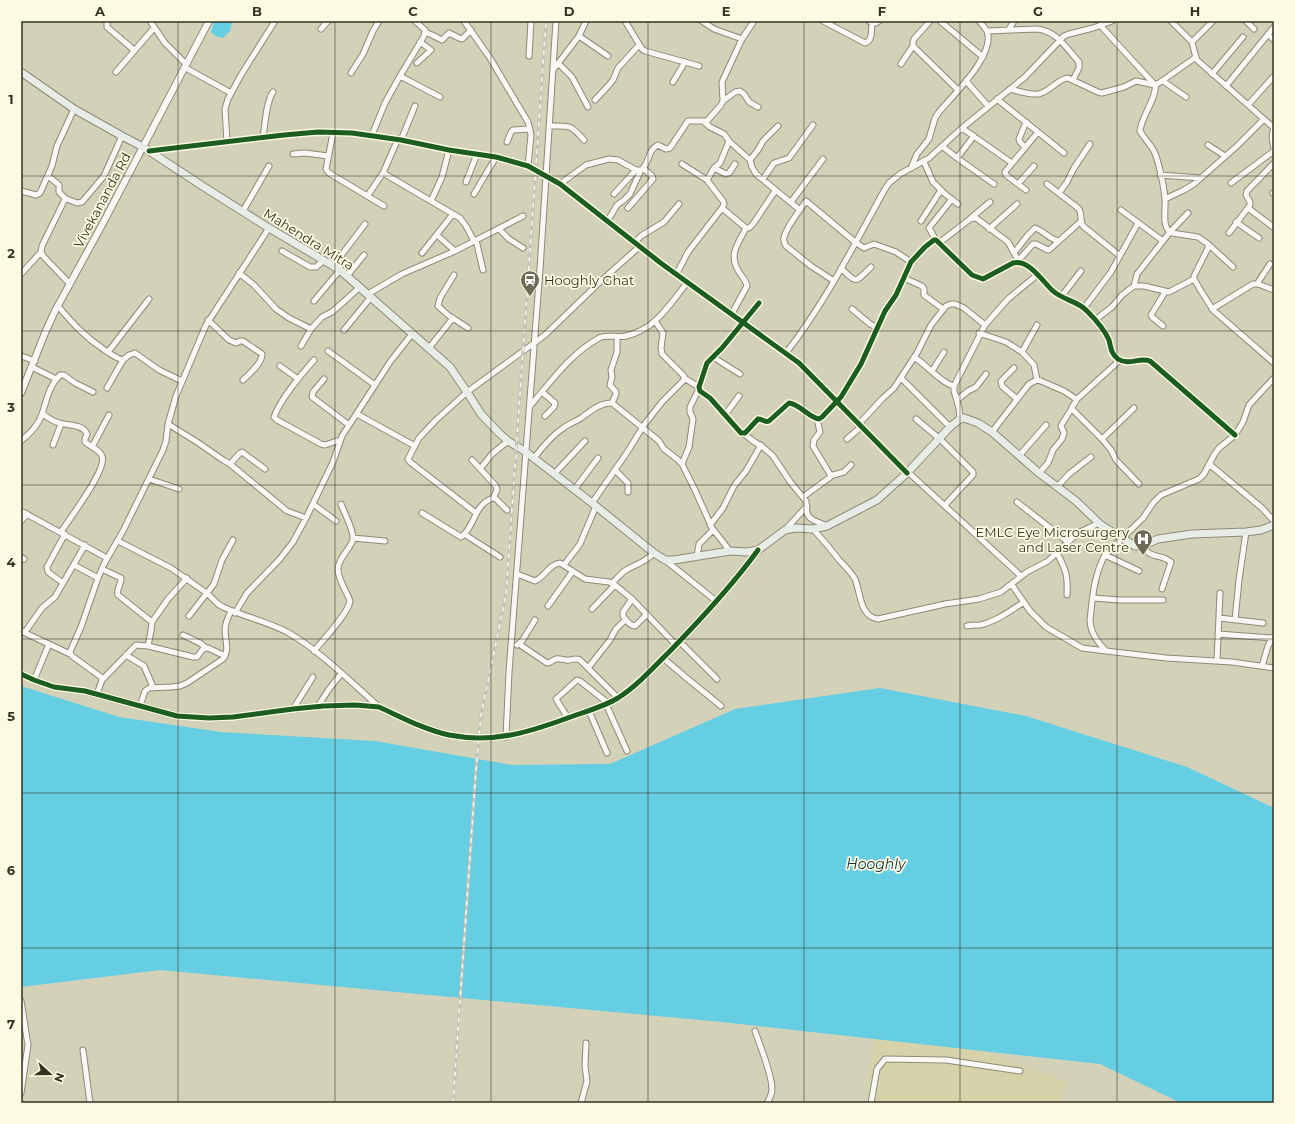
<svg xmlns="http://www.w3.org/2000/svg" width="1295" height="1124" viewBox="0 0 1295 1124" font-family="Montserrat,sans-serif">
	<rect width="100%" height="100%" fill="#d4d1b9"/>
	<path fill="#d7d2aa" d="M874,1035L962,1043L1067,1082L1060,1103H867Z"/>
	<path fill="#65cee3" d="M214,21L232,22L230,31L223,38L215,36L211,32Z
		M21,686L119,717L221,732L375,741L512,765L610,764L735,709L880,688L1026,716L1187,767L1274,808V1103H1181L1100,1064L722,1022L160,970L21,987Z"/>
	<g fill="none" stroke-linecap="round" stroke-linejoin="round">
		<g stroke="#8c8a77" stroke-width="7">
			<path id="minor" d="M107,21V27L134,50
				M150,21L165,43L186,64
				M464,21L490,58L528,122L531,135L528,166
				M625,21L642,49L645,51L699,66
				M702,21L714,29L742,39
				M823,21L865,43C873,41 871,30 872,23
				M869,21L872,23H876L879,21
				M930,21L914,39L913,42V46L958,90
				M940,21L983,57
				M1171,21L1192,42L1195,54L1197,60L1274,128
				M1246,21L1254,29
				M1100,25L1155,85C1158,96 1141,117 1140,131C1144,138 1150,144 1154,151C1159,162 1164,187 1165,199C1166,209 1161,229 1172,233L1198,237L1208,244V248L1194,276V279L1201,291L1213,310L1274,363
				M321,29L328,21
				M1009,29L1014,21
				M987,31L1037,29C1057,31 1066,48 1079,62V68L1073,80
				M425,32L432,35L442,40L449,33L459,38L462,39L471,30
				M1268,34L1274,40
				M579,36L608,56
				M1192,42L1213,21
				M529,56L531,21
				M417,63L431,50L420,42
				M558,63L572,77L588,107
				M901,64L913,46
				M184,67L231,93
				M553,70L579,36L586,21
				M116,72L154,28
				M351,73L363,54L373,31L379,21
				M1212,74L1243,37
				M400,76L440,97
				M966,81L988,106
				M1163,81L1186,97
				M673,82L685,62
				M1226,86L1274,27
				M1010,89C1018,91 1029,95 1038,94C1050,92 1057,79 1068,78L1098,92L1102,93L1124,87L1136,81L1155,85L1159,83L1196,57
				M997,99L1064,153
				M595,100L609,85L613,80L618,68L639,45
				M723,101L735,92L740,91L744,94L749,102L758,107
				M1248,105L1274,76
				M703,121L710,127L724,134L729,141L750,160L752,167L756,174L800,210
				M549,126C570,126 570,124 584,140
				M1274,126L1272,137L1274,149
				M962,128L1012,163
				M333,133L326,169L329,173L384,206
				M372,135L385,103L400,76L424,36L425,30L415,21
				M263,138C265,125 266,102 273,92
				M401,140L415,106
				M227,142L225,109L228,99L241,75L275,21
				M507,142L511,132L513,130L530,129
				M1208,145L1225,156
				M942,146L957,158L994,184
				M1025,147L1020,142L1019,139L1026,122
				M149,151L284,135L318,132L352,133L401,140L449,150L496,157L528,166L560,184L662,264L799,363L907,473
				M293,154L305,153L328,156
				M957,158L974,136
				M750,160L758,150L763,141L778,126
				M924,162L933,182L945,194L958,204
				M714,168L726,174L729,173L735,164
				M911,168L917,154L929,139L935,118L939,112C953,95 996,55 987,31C985,28 982,24 979,21
				M383,173L460,218L466,226L474,241
				M1160,175L1201,178
				M48,176L59,185V192L66,199
				M763,179L774,163L789,158L813,125
				M707,180L714,168L720,163L729,141
				M466,182L477,154
				M1231,183L1274,151
				M560,184L586,165L609,159L618,160L636,170H641C650,164 647,150 658,145L666,149L670,148L688,121H707L721,105L723,101L722,82L742,39L754,21
				M1018,184L1034,166
				M1047,184L1078,208C1083,213 1079,220 1083,226L1120,256
				M1026,190L1006,175L1005,172L1038,132
				M21,191L36,195L40,193L52,166L57,146L74,109
				M1059,193L1067,182L1074,168L1090,144
				M1273,193H1274
				M474,194L496,157
				M614,194L636,170
				M368,195L383,173L398,139
				M1165,199L1184,190L1194,184L1237,146L1264,119
				M431,201L442,177L449,150
				M791,202L823,159
				M628,208L653,179L652,176L644,169
				M722,208L746,228H749L753,224L775,191
				M1248,208L1273,227
				M1121,210L1163,241
				M243,211L269,166
				M971,218L990,202
				M921,221L941,190
				M607,222L617,205L624,200L630,194L641,170
				M1236,222L1259,238
				M499,229L509,239L523,248
				M989,229L1017,204
				M1229,233L1250,205V202L1246,195L1247,191L1274,163
				M437,235L455,251
				M476,240L483,270
				M936,240L929,228L952,199
				M634,243L641,236L664,222L679,204
				M939,243L970,219L976,218L1008,242L1018,260
				M1208,244L1233,267
				M282,251L310,267H316L324,260
				M422,253L453,214
				M1014,253L1028,235L1035,228C1044,231 1050,240 1059,241L1080,222
				M1017,262L1033,244H1036L1048,250H1049L1059,241
				M334,265L365,224
				M841,268C857,284 855,283 871,267
				M239,273L254,285L276,309L289,318L311,329
				M21,274L41,252
				M454,275L440,298L438,306L448,315L468,328
				M676,275L688,252L722,208L724,204L723,201L707,180L682,164
				M347,276L364,255
				M904,278L922,286L924,289V295L943,309
				M834,281L811,266L786,246C784,243 783,241 784,237C788,224 799,212 806,201L855,242L864,248L874,244L896,252L911,262
				M70,284L44,257L41,252L42,246L64,201L67,199L77,203L82,202L104,176L122,136
				M1257,284L1270,264
				M1134,286L1137,274L1141,269L1170,232L1188,213
				M368,294L402,274L455,251L523,216
				M1061,297L1081,271
				M314,301L340,270
				M759,303L722,348L707,363L699,387L700,391L710,398L741,433H745L758,419C762,418 764,423 769,421L789,403C800,404 809,418 819,419L822,417L841,397L861,364L885,311L896,295L911,262L925,247L934,240H936L972,275L983,279L1013,263C1029,259 1042,281 1053,291C1063,300 1078,301 1087,311C1094,318 1105,331 1109,340C1111,348 1111,354 1118,359C1129,366 1139,357 1150,361L1235,435
				M58,306C73,324 86,338 106,351C111,354 117,359 123,360L129,355L135,353L159,370L182,381
				M1084,308L1111,272L1138,223
				M852,309L870,324L878,328
				M1212,309L1253,284H1258L1274,290
				M731,315L747,286C746,280 742,277 739,272C728,254 738,244 746,228
				M208,320L229,340L236,343L240,341H243L262,354C262,364 249,374 243,380
				M1095,320L1112,307L1122,295L1134,286H1144L1169,292L1194,279
				M1163,326L1152,317L1151,315L1165,292
				M344,330L371,297
				M979,333L1006,342L1022,352L1034,365L1037,380
				M301,346L311,329L322,317L332,312L340,305L360,287
				M429,348L453,318
				M328,351L375,385
				M108,352L149,299
				M1022,352L1037,325
				M786,353C825,303 854,245 885,189L889,183L900,174L929,158L962,128L1025,77L1064,36L1069,34L1093,28L1112,21
				M21,356L35,361
				M713,357L740,374
				M914,357C927,365 941,383 954,386
				M314,360C301,375 281,398 274,417L277,420L321,444L325,445L340,440
				M280,366L298,379
				M32,367L56,379
				M1014,368L1001,381L1002,386L1017,399
				M932,371L944,352
				M684,378L699,387
				M901,378L950,427
				M1274,378L1249,405L1243,422L1235,435L1219,448L1214,455L1204,474L1199,479L1161,495L1153,503L1143,518L1105,555C1094,574 1092,601 1090,621C1091,634 1098,642 1106,651L1166,658L1232,662L1274,668
				M324,379L313,392L312,397L349,425
				M107,388L123,360
				M542,392L555,403L554,407L545,416
				M957,400L968,391L976,387L986,374
				M1076,400L1120,360
				M612,403L616,394V392L610,385L612,377L611,370L617,352V337
				M530,406C551,382 570,354 599,338C606,334 618,338 626,336C656,329 669,305 687,283
				M43,414C48,418 54,422 60,423C69,426 83,424 87,434L85,439V442C90,446 100,450 102,456C108,469 69,519 61,532
				M357,414L415,446
				M725,415L739,396
				M817,419L820,432L814,440L813,446L831,476
				M916,419L940,439L973,472V475L971,477L945,505
				M960,419L959,408L954,391V386L985,325L1008,299L1037,275
				M168,424L197,442L223,460L230,464L287,511L306,518
				M859,424L882,399L894,388L917,353L931,325L946,306L951,304H955L964,308L985,325
				M992,432L1029,384L1037,380L1041,381L1064,391L1076,399V401L1072,407L1073,410L1102,439L1111,450L1116,460L1139,484
				M743,433L753,441L763,447L773,456L791,483L806,501L807,513L809,517L813,520L827,526
				M847,439L862,426
				M1102,439L1134,408
				M21,441C30,433 38,426 42,414C47,400 48,387 60,375H64L75,383L93,392
				M53,445L61,424
				M92,447L109,415
				M1019,456L1046,425
				M534,458C542,448 551,436 562,429C568,424 575,422 581,418C591,411 599,403 612,403L659,441L664,449L677,459L682,464L695,490L712,528L730,551
				M472,460L496,486L497,490L493,498
				M230,464L240,453L242,452L265,469
				M682,464L689,447L693,419L690,412V407L699,389
				M1209,464L1262,508L1274,521
				M480,469L492,454L508,441
				M615,470L628,483V492
				M908,472L1021,576
				M1039,473L1048,463L1053,450L1062,439L1064,433L1061,426L1062,424L1072,408
				M554,474L585,441
				M149,479L179,489
				M1057,487L1069,474L1091,457
				M574,490L598,458
				M803,497L833,475L844,472L851,465
				M1017,502L1068,542
				M592,503L626,454L644,425L662,402L684,380V376L662,354L661,348L663,333L655,321
				M313,504L336,521
				M21,511L107,558
				M422,513L461,537C476,526 473,505 493,498H495L507,510
				M476,513L410,462L408,459L419,438L436,420L467,392L545,335L602,280L639,247
				M21,521L27,514
				M710,525L723,508L734,486L746,471L761,445
				M813,529C822,539 831,549 839,560C845,566 851,572 855,579C861,593 859,616 878,619L945,604L979,599L1001,592L1027,572L1048,561L1078,533L1099,523
				M785,530L807,506
				M464,534L500,557
				M353,538L385,541
				M118,541L171,568L208,594L218,604L223,607C245,617 269,622 289,633C321,652 351,682 379,707
				M1142,546C1152,560 1160,553 1171,562L1162,589
				M1057,553C1066,570 1068,575 1067,595
				M1105,555L1139,571
				M697,556L699,544L713,530
				M21,557L24,559
				M665,560L716,601
				M74,565L98,578
				M564,565L580,544L596,506
				M102,569L121,578C122,584 116,588 118,595L152,622
				M517,574L535,581C545,577 549,564 560,563L585,579L609,582L615,585L632,599L676,645
				M63,583L48,572L47,567L65,534
				M612,583C617,579 621,573 626,570C638,563 643,564 654,553
				M1012,585L1030,611L1046,627L1082,648L1106,651
				M1093,598L1120,600H1163
				M632,599L623,612V616C626,620 630,626 635,626L647,614
				M548,606L573,571
				M592,609L615,585
				M235,613L247,593L279,560L293,542L307,516L333,462L342,436L390,362L412,334
				M189,616L214,584L222,560L233,540
				M1219,618L1263,623
				M1235,620L1239,580L1246,532
				M967,626C971,625 975,625 980,625C995,622 1010,611 1024,602
				M21,631L70,654
				M25,632L42,608L55,597L85,545
				M1218,634L1273,638
				M183,635L200,643L206,648
				M679,641L717,679
				M519,644L547,663C551,663 552,660 556,659C560,658 563,660 566,660C572,661 574,657 580,660L618,698
				M517,645L522,641L535,620
				M148,646L151,631L152,622L168,599L187,578
				M314,651C323,640 348,614 350,601C347,592 338,580 338,569C339,556 351,549 353,539C354,531 344,512 341,504
				M126,655L144,666L153,687
				M663,658L689,680L721,706
				M1217,661L1220,593
				M1262,666L1268,646L1273,637
				M588,668L610,640L616,629L625,620
				M34,680L49,644
				M102,680L136,645L148,646L193,657H197L203,649L208,648L225,656
				M97,694L102,680L101,677L72,656L70,652L81,627L98,578L104,564L123,531L163,450L166,441L168,424L176,396L206,325L269,228
				M606,704L627,751
				M140,706L145,691L149,688L171,687L180,686L187,683L223,659C230,650 225,640 225,630C225,623 228,617 231,611
				M318,706L329,689L341,674
				M293,709L313,677
				M589,711L607,753
				M568,718L556,699L577,680L580,681L608,703
				M506,737L509,672L540,269L556,21
				M21,1001L28,1045L21,1093
				M755,1031C760,1046 772,1074 772,1089C772,1094 770,1098 767,1103
				M83,1050L90,1103
				M581,1103L587,1081L585,1066L586,1043
				M871,1103L877,1069L885,1059L946,1060L1020,1071"/>
		</g>
		<g stroke="#8c8a77" stroke-width="8">
			<path id="tertiary" d="M21,393L45,333L55,311L102,225L209,21
				M21,674L34,680L54,687L85,691L177,716L209,718L233,717L293,709L324,706L355,705L379,707C401,717 425,730 449,735C496,744 533,731 576,715C590,710 605,706 618,698C638,685 655,666 672,649C702,618 732,586 758,550"/>
		</g>
		<g stroke="#8c8a77" stroke-width="9">
			<path id="secondary" d="M21,72L74,109L122,136L143,147L204,187L269,228L340,270L450,367L467,392L481,414L499,433L508,441L526,452L592,503L654,553L665,560H674L730,551L747,552L758,550L785,530L796,528L813,529L827,526L877,500L907,473L950,427L960,419L964,418L978,423L992,432L1039,473L1076,501L1101,525L1122,538L1135,546H1142L1158,539L1192,534L1246,532L1261,530L1274,525"/>
		</g>
		<use href="#minor" stroke="#f9f8f4" stroke-width="5"/>
		<use href="#tertiary" stroke="#f9f8f4" stroke-width="6"/>
		<use href="#secondary" stroke="#e8ece7" stroke-width="7"/>
		<g stroke="#c3c2bc" stroke-width="3">
			<path id="rail" d="M453,1103L476,769L481,715L506,595L546,21"/>
		</g>
		<use href="#rail" stroke="#fdfae3" stroke-width="1.5" stroke-dasharray="4.5" stroke-linecap="butt"/>
		<g stroke="#fdfae3" stroke-width="8">
			<path id="cycleway" d="M149,151L284,135L318,132L352,133L401,140L449,150L496,157L528,166L560,184L662,264L799,363L907,473
				M759,303L722,348L707,363L699,387L700,391L710,398L741,433H745L758,419C762,418 764,423 769,421L789,403C800,404 809,418 819,419L822,417L841,397L861,364L885,311L896,295L911,262L925,247L934,240H936L972,275L983,279L1013,263C1029,259 1042,281 1053,291C1063,300 1078,301 1087,311C1094,318 1105,331 1109,340C1111,348 1111,354 1118,359C1129,366 1139,357 1150,361L1235,435
				M21,674L34,680L54,687L85,691L177,716L209,718L233,717L293,709L324,706L355,705L379,707C401,717 425,730 449,735C496,744 533,731 576,715C590,710 605,706 618,698C638,685 655,666 672,649C702,618 732,586 758,550"/>
		</g>
		<use href="#cycleway" stroke="#1b5e20" stroke-width="5"/>
	</g>
	<path fill="none" stroke="#343120" stroke-width="1" stroke-opacity="0.55" d="M178,21V1103M335,21V1103M491,21V1103M648,21V1103M804,21V1103M960,21V1103M1117,21V1103M21,176H1274M21,331H1274M21,485H1274M21,639H1274M21,793H1274M21,948H1274"/>
	<defs>
		<g id="station-pin" transform="scale(1)"><path d="M0 17L-7.5 6A9.5 9.5 0 1 1 7.5 6Z" fill="#6c6956" stroke="#fdfae3"/><path d="M-3-6H3Q5-6 5-4V2Q5 4 3 4L4.5 6H3L1.5 4h-3L-3 6H-4.5L-3 4Q-5 4-5 2V-4Q-5-6-3-6ZM-3.5-4v3h7v-3ZM-3.5 1v1.5H-2V1ZM2 1v1.5H3.5V1Z" fill="#fff"/></g>
		<g id="hospital-pin" transform="scale(1)"><path d="M0 17L-7.5 6A9.5 9.5 0 1 1 7.5 6Z" fill="#6c6956" stroke="#fdfae3"/><path d="M-5-5h3v3.5h4V-5h3V5h-3V1.5h-4V5h-3Z" fill="#fff"/></g>
	</defs>
	<g fill-rule="evenodd">
		<use href="#station-pin" x="530" y="280"/>
		<use href="#hospital-pin" x="1143" y="539"/>
	</g>
	<g text-anchor="middle" stroke-width="3.5" stroke-linejoin="round" paint-order="stroke">
		<g font-size="13" fill="#343120" stroke="#fdfae3">
			<text transform="translate(102 200) rotate(-62)" y="5">Vivekananda Rd</text>
			<text transform="translate(309 239) rotate(32)" y="5">Mahendra Mitra</text>
		</g>
		<g font-size="13" fill="#343120" stroke="#fdfae3" text-anchor="start">
			<text x="544" y="285">Hooghly Ghat</text>
			<text x="1129" y="537" text-anchor="end">EMLC Eye Microsurgery<tspan x="1129" dy="15">and Laser Centre</tspan></text>
		</g>
		<g font-size="14" font-style="italic" fill="#13313a" stroke="#fdfae3">
			<text x="876" y="869">Hooghly</text>
		</g>
	</g>
	<rect width="1295" height="1124" fill="none" stroke="#fdfae3" stroke-width="44"/>
	<g transform="translate(50 1074) rotate(111)" stroke="#fdfae3" stroke-width="3" paint-order="stroke">
	<path d="M0-3L7 15L0 10L-7 15Z" fill="#343120"/>
	<text y="-6" font-size="11" font-weight="bold" text-anchor="middle" fill="#343120">N</text>
	</g>
	<rect x="22" y="22" width="1251" height="1080" fill="none" stroke="#343120" stroke-width="1.5"/>
	<g font-size="13" text-anchor="middle" font-weight="bold" fill="#343120">
		<text x="100" y="16">A</text>
		<text x="257" y="16">B</text>
		<text x="413" y="16">C</text>
		<text x="569" y="16">D</text>
		<text x="726" y="16">E</text>
		<text x="882" y="16">F</text>
		<text x="1038" y="16">G</text>
		<text x="1195" y="16">H</text>
		<text x="11" y="104">1</text>
		<text x="11" y="258">2</text>
		<text x="11" y="412">3</text>
		<text x="11" y="567">4</text>
		<text x="11" y="721">5</text>
		<text x="11" y="875">6</text>
		<text x="11" y="1029">7</text>
	</g>
</svg>
